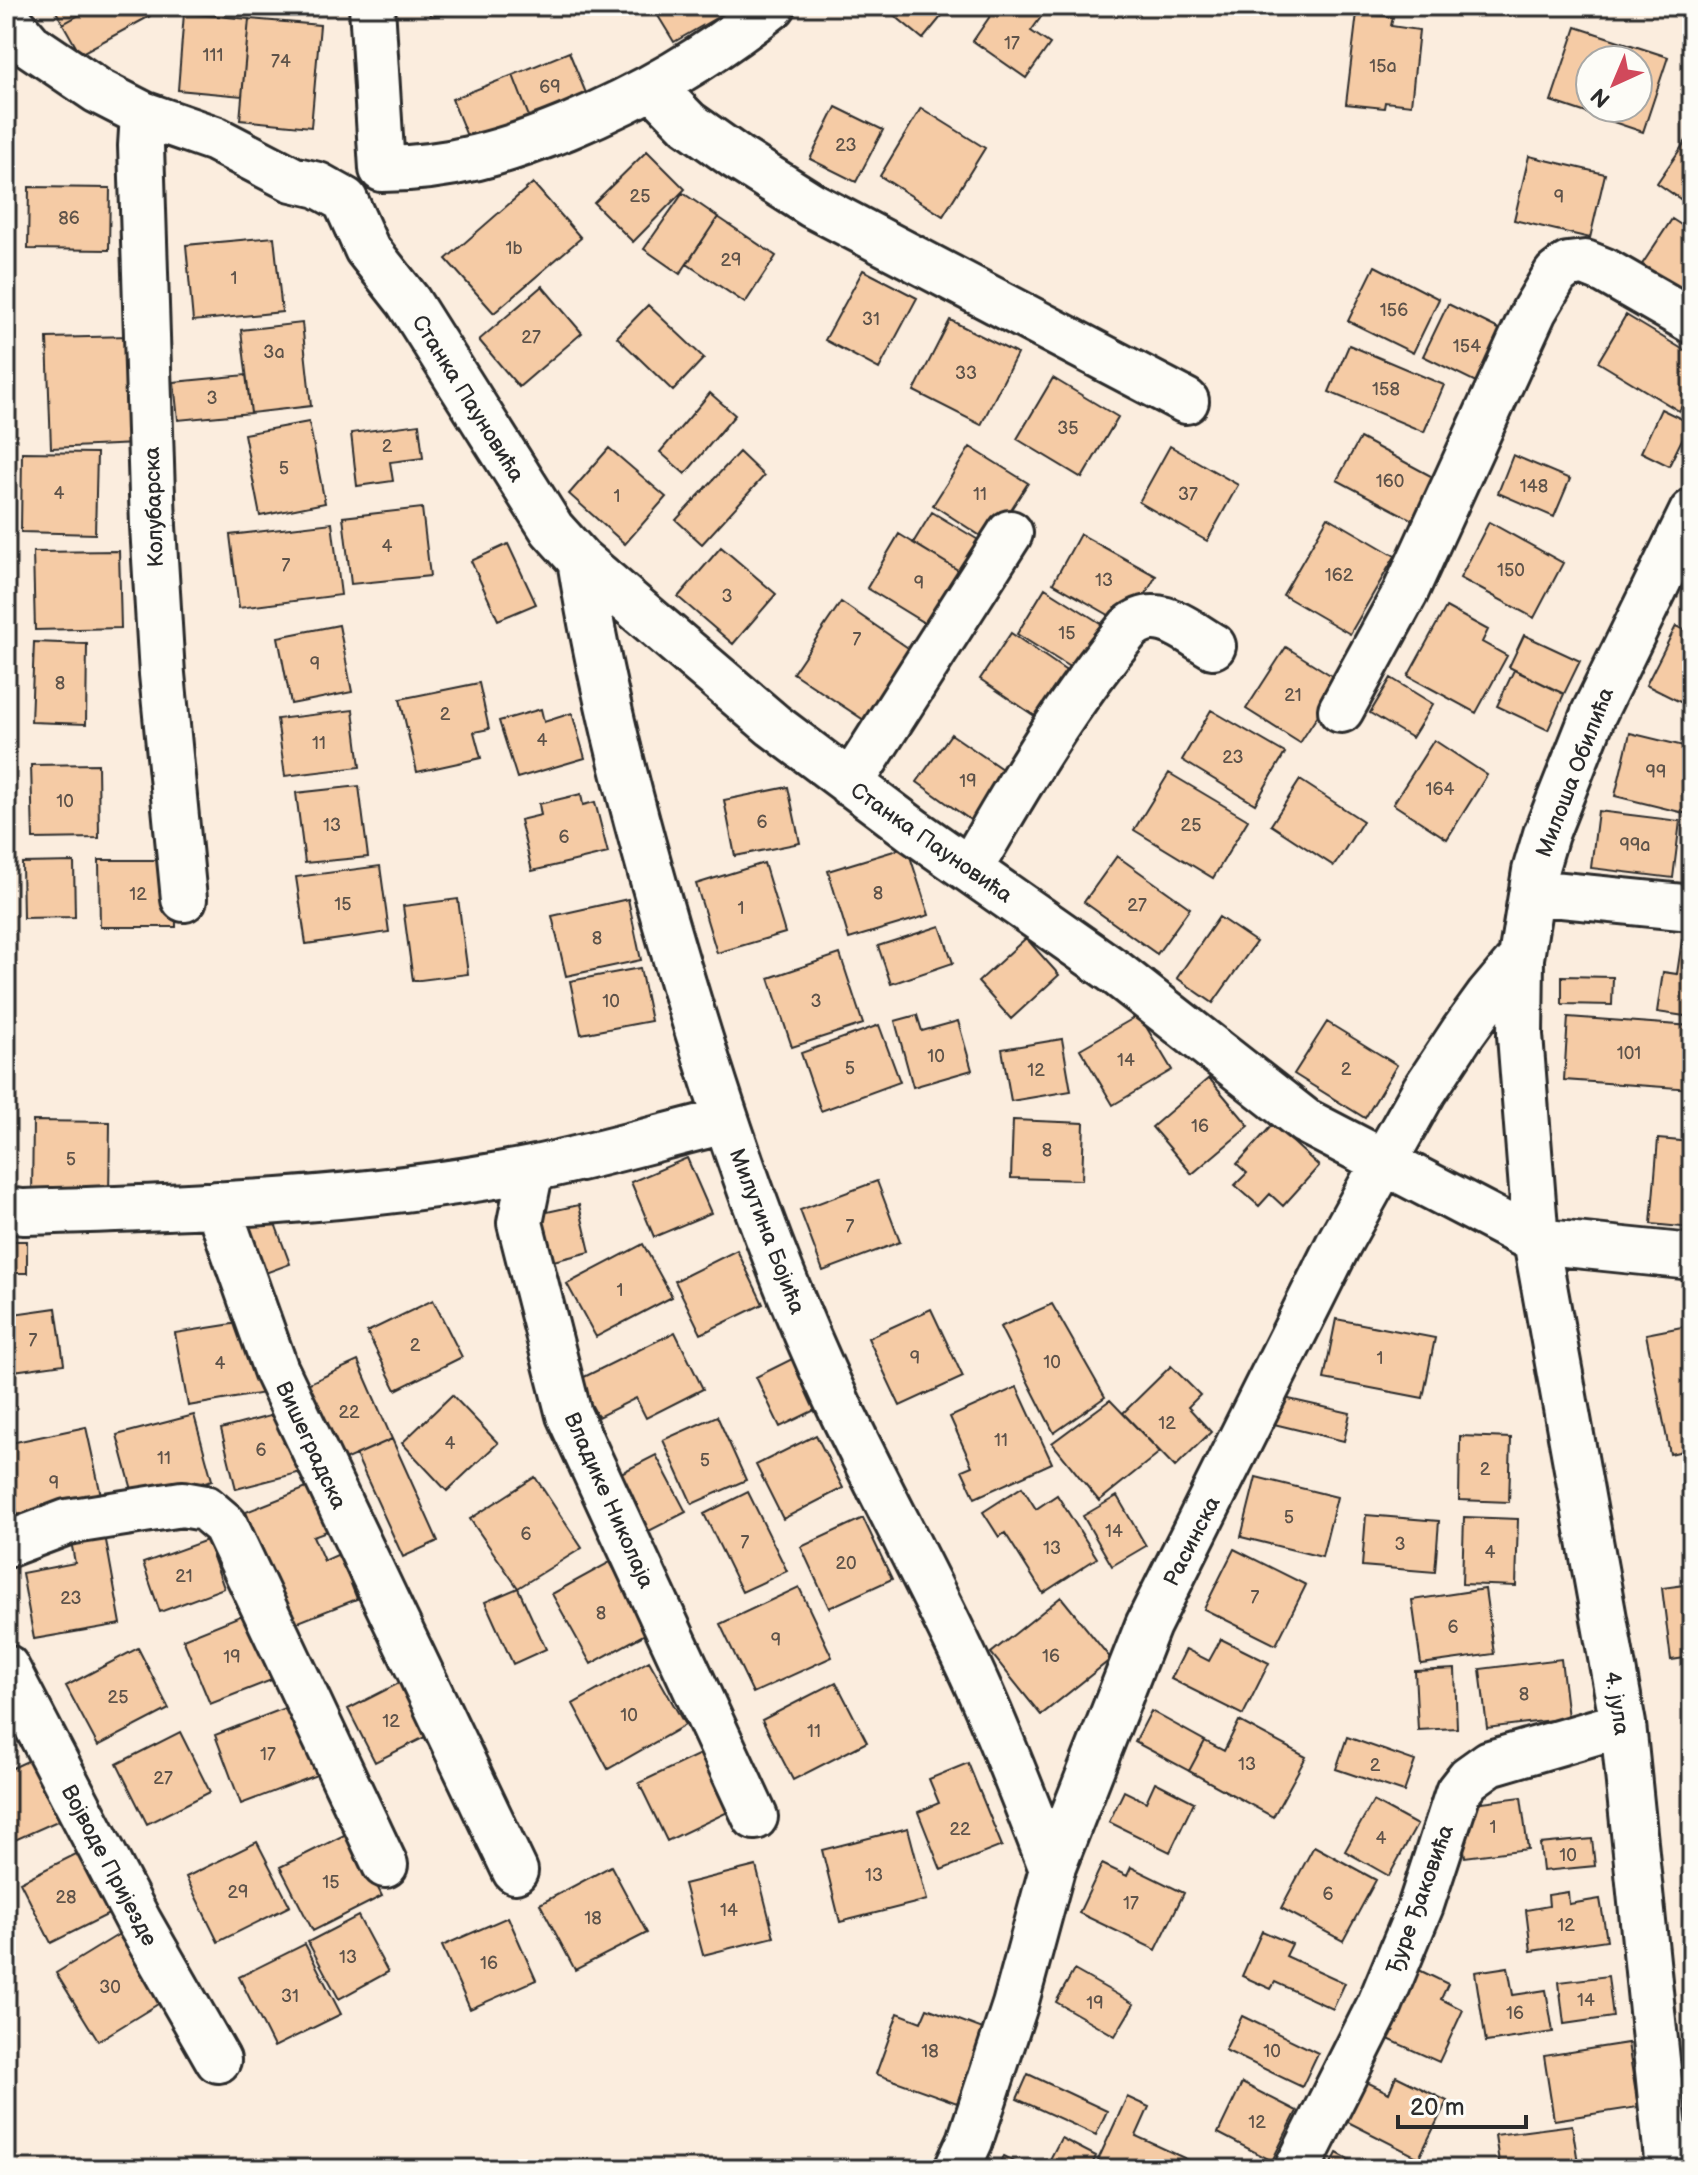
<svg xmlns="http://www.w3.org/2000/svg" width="1698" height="2175" viewBox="0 0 1698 2175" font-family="'Balsamiq Sans',sans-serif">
	<rect width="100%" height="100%" fill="#fbedde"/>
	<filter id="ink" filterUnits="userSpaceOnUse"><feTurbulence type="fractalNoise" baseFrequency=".0125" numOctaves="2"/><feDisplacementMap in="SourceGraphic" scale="16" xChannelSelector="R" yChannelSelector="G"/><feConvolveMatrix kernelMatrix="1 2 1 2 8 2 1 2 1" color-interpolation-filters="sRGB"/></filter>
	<g filter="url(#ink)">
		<path fill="#f5cba5" stroke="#2b2b2b" stroke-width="2" fill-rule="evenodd" d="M53,6H88L90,9L63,24Z
			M88,6H144L150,16L80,54L63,24L90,9Z
			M428,6H507L508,8L430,16Z
			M652,6H718L723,14L674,42Z
			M883,6H950L923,39Z
			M1049,6L1031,31L1050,44L1026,78L973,41L997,6Z
			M184,13L249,19L242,96L178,90Z
			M1357,13L1393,17L1391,26L1419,30L1411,105L1385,102L1384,108L1346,104Z
			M249,19L320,25L311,127L240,120Z
			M1576,27L1668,57L1643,132L1551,101ZM1590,60H1638V108H1590Z
			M569,52L588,98L531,122L513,75Z
			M513,75L531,122L471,146L452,99Z
			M836,107L883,130L856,182L810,159Z
			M921,108L985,148L943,216L880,176Z
			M1692,132V207L1657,183Z
			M647,151L685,189L633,242L594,203Z
			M1529,156L1605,174L1590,238L1514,220Z
			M533,183L581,238L494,313L446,259Z
			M29,187L110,188L109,250L28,249Z
			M683,193L718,217L680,274L644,249Z
			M718,217L776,256L745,303L687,264Z
			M1672,219L1692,232V305L1639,269Z
			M274,237L282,312L193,321L186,245Z
			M1375,266L1439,299L1413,353L1348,321Z
			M863,270L917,298L879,369L825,340Z
			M542,286L582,333L519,387L479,340Z
			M1448,304L1511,335L1486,387L1423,356Z
			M648,305L704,358L673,391L617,337Z
			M1626,315L1692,355V389L1679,411L1598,362Z
			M950,320L1017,354L981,425L914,391Z
			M302,323L311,406L251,413L241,330Z
			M131,336L136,444L51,448L47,338Z
			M1349,345L1444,385L1424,432L1329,392Z
			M246,375L251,413L178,420L174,382Z
			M1053,378L1118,417L1082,478L1017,439Z
			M710,393L735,415L685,474L660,452Z
			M1661,409L1690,423L1669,466L1641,452Z
			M309,422L325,503L260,516L244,434Z
			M419,424L423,458L390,462L393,481L357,486L351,433Z
			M1360,438L1442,482L1420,524L1337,480Z
			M1170,446L1238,485L1207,541L1139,502Z
			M970,447L1028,483L990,542L933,505Z
			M609,448L666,497L625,544L569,494Z
			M22,452L97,453L95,534L21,532Z
			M739,452L764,476L702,544L676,520Z
			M1513,455L1570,479L1554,517L1498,493Z
			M422,508L430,576L351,584L343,517Z
			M932,512L990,547L971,578L913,543Z
			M1328,517L1395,556L1350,634L1283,595Z
			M1489,522L1563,563L1534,618L1460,578Z
			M332,523L341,595L239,608L230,535Z
			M899,534L971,578L939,632L867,588Z
			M1080,534L1156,576L1128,626L1053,583Z
			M508,544L536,604L498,620L471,561Z
			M721,547L776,594L733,644L678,597Z
			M119,551L121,628L35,630L33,552Z
			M1045,588L1116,633L1087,678L1017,634Z
			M841,602L914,652L867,722L793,673Z
			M1446,607L1488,630L1482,642L1507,656L1476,713L1408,676Z
			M339,625L352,692L291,704L278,637Z
			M1676,626L1692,634V708L1646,685Z
			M1011,633L1084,683L1054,729L980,679Z
			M1524,635L1580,661L1564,694L1509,667Z
			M34,642L87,644L86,724L31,722Z
			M1286,647L1340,681L1300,743L1246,709Z
			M1514,670L1564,694L1548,730L1497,706Z
			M1391,678L1433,704L1412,738L1370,713Z
			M479,683L489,729L474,732L481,758L417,772L400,699Z
			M541,709L544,722L572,713L585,758L517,778L499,721Z
			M353,710L360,767L285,776L277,719Z
			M1211,710L1285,753L1255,804L1182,760Z
			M1630,733L1692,748V815L1615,796Z
			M951,734L1018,780L983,829L917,782Z
			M1434,740L1487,775L1447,839L1393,804Z
			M98,764L99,838L33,839L31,765Z
			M1169,773L1248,820L1213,878L1134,830Z
			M1300,780L1363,821L1334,866L1271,825Z
			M359,786L368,857L305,863L296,793Z
			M788,787L800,843L735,856L724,800Z
			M581,794L583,805L595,802L608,853L532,871L520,820L541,815L539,804Z
			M1598,811L1680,821L1673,878L1591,868Z
			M907,847L929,915L849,939L828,871Z
			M1117,856L1190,908L1157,954L1084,902Z
			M99,860H175L176,927H100Z
			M74,862L75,917L23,918L22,863Z
			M764,863L785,933L717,953L696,884Z
			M380,866L389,932L306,944L296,877Z
			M458,899L468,974L413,981L403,906Z
			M628,899L641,960L566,976L552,916Z
			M1219,917L1256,942L1213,1003L1177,978Z
			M940,926L953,963L891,984L878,946Z
			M1026,938L1059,975L1011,1019L978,982Z
			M1682,940L1692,941V1017L1657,1012L1663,972L1677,974Z
			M840,954L863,1024L792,1047L769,978Z
			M640,968L651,1021L581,1034L570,981Z
			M1562,976L1613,977L1612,1005L1562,1004Z
			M917,1015L922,1031L958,1021L972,1070L913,1087L895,1021Z
			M1139,1015L1172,1070L1113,1105L1080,1049Z
			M1568,1017L1692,1026V1089L1564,1080Z
			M1327,1022L1397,1065L1365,1118L1294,1074Z
			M879,1025L900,1082L821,1111L801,1053Z
			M1062,1039L1071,1091L1011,1101L1002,1049Z
			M1209,1078L1249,1126L1192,1174L1152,1127Z
			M1013,1120L1084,1123L1082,1180L1011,1178Z
			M33,1121L110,1122L109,1198L32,1196Z
			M1273,1124L1319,1166L1283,1206L1270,1194L1259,1206L1235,1185L1247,1173L1237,1164Z
			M1658,1139L1692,1142V1228L1651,1224Z
			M687,1158L711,1213L654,1237L631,1182Z
			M877,1181L900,1242L823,1271L800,1210Z
			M579,1205L590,1252L549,1262L538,1214Z
			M273,1218L290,1264L260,1275L243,1229Z
			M6,1241H27V1273H6Z
			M643,1244L672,1297L596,1337L567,1284Z
			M737,1250L763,1304L701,1334L675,1281Z
			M433,1300L462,1357L396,1390L367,1332Z
			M1052,1304L1105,1397L1054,1433L1000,1327Z
			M56,1308L64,1364L6,1372V1315Z
			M931,1309L963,1377L900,1406L868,1338Z
			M1336,1319L1435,1338L1423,1398L1324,1379Z
			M252,1321L264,1393L188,1406L175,1333Z
			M1692,1325V1449L1670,1454L1646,1334Z
			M675,1332L703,1389L646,1418L636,1398L598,1417L578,1380Z
			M794,1358L819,1408L780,1427L756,1377Z
			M358,1361L392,1439L340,1462L305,1385Z
			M1171,1366L1200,1395L1188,1407L1211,1432L1175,1467L1123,1413Z
			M1017,1387L1052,1463L975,1498L962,1470L972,1466L950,1417Z
			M452,1395L498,1443L447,1491L402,1443Z
			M1280,1397L1350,1413L1344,1441L1274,1424Z
			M1110,1400L1160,1452L1099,1501L1052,1443Z
			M285,1412L301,1472L236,1489L221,1429Z
			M194,1415L212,1480L135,1501L117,1435Z
			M717,1416L746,1480L692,1504L663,1440Z
			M86,1427L103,1504L19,1522L6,1463V1444Z
			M816,1435L843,1488L783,1519L756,1465Z
			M1460,1436L1511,1438L1509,1502L1459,1500Z
			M392,1439L438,1541L403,1557L356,1455Z
			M656,1455L686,1512L649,1531L619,1474Z
			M535,1477L582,1548L518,1588L470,1519Z
			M1256,1477L1337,1497L1322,1557L1241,1537Z
			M309,1487L327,1531L313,1536L324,1561L339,1554L357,1599L291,1625L246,1512Z
			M1022,1487L1036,1509L1057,1495L1097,1558L1043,1593L1005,1533L999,1537L983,1512Z
			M748,1492L787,1571L742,1592L704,1514Z
			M1117,1496L1146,1546L1112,1566L1083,1516Z
			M1366,1515L1439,1521L1435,1572L1362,1566Z
			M1464,1517L1518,1519L1516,1586L1462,1584Z
			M863,1518L892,1579L829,1608L801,1547Z
			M105,1535L121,1624L34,1639L22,1573L75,1563L71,1541Z
			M207,1540L224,1588L160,1612L143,1563Z
			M1234,1549L1306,1585L1276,1645L1204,1609Z
			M610,1562L649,1632L591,1664L552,1594Z
			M1692,1584V1657L1671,1660L1662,1588Z
			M799,1587L832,1657L753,1693L720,1624Z
			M518,1588L546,1649L513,1664L485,1602Z
			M1485,1589L1494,1654L1421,1664L1412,1600Z
			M1061,1597L1111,1659L1041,1715L991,1653Z
			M255,1610L282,1676L210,1704L183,1639Z
			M1221,1639L1269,1663L1243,1715L1171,1679L1186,1649L1209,1661Z
			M138,1648L169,1709L98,1746L66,1686Z
			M1561,1659L1568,1718L1487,1728L1480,1669Z
			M649,1661L685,1725L608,1769L573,1704Z
			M1455,1669L1457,1728L1418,1730L1415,1671Z
			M407,1679L433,1733L375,1762L348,1709Z
			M836,1682L867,1742L793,1780L762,1720Z
			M6,1703L21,1737L6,1743Z
			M295,1704L322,1773L241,1804L215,1735Z
			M1151,1711L1205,1741L1189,1771L1135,1742Z
			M1239,1721L1306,1757L1273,1817L1189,1771L1205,1741L1224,1751Z
			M180,1732L210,1792L147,1824L117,1764Z
			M1347,1737L1415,1761L1404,1792L1336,1769Z
			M704,1752L732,1810L667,1841L639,1783Z
			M34,1758L62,1819L6,1844V1771Z
			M968,1763L1002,1846L941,1870L918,1812L939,1803L929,1779Z
			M1155,1782L1194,1802L1170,1852L1109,1822L1124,1791L1146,1802Z
			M1521,1797L1528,1849L1465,1857L1458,1805Z
			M1373,1801L1417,1825L1389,1876L1345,1851Z
			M908,1828L927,1900L840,1922L822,1850Z
			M350,1832L382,1896L313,1931L280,1867Z
			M1592,1839L1595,1866L1543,1871L1540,1844Z
			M257,1842L290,1906L218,1942L186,1877Z
			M1314,1846L1376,1880L1343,1941L1281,1908Z
			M80,1852L111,1913L51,1943L20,1882Z
			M1102,1864L1127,1876L1131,1867L1184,1893L1156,1950L1079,1913Z
			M611,1866L647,1933L575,1970L540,1904Z
			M756,1866L774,1937L703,1955L684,1884Z
			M1568,1892L1569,1904L1600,1899L1607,1940L1531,1951L1526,1910L1549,1906L1548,1895Z
			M358,1916L388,1972L339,1999L308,1942Z
			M508,1917L536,1980L470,2009L442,1946Z
			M1262,1931L1292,1944L1286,1956L1345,1983L1333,2009L1275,1982L1271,1989L1242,1976Z
			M121,1933L163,2001L98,2041L56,1973Z
			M305,1944L341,2014L274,2047L239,1977Z
			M1508,1967L1513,1995L1546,1990L1553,2032L1486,2042L1475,1972Z
			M1074,1970L1134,2004L1115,2036L1056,2002Z
			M1419,1970L1448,1984L1441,1999L1463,2010L1439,2062L1388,2039Z
			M1608,1976L1613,2017L1564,2024L1559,1982Z
			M927,2008L983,2029L957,2103L876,2074L898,2013L921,2022Z
			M1242,2016L1318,2053L1302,2087L1225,2050Z
			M1628,2043L1638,2107L1554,2120L1544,2056Z
			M1028,2074L1107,2111L1096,2135L1017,2099Z
			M1396,2076L1447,2101L1419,2158L1344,2120L1363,2080L1389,2093Z
			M1242,2083L1297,2111L1272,2161L1218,2133Z
			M1127,2097L1149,2107L1136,2136L1208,2169H1117L1098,2160Z
			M1572,2125L1579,2169H1500L1495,2135Z
			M1061,2138L1096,2156L1090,2169H1045Z
			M1337,2153L1367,2169H1329Z
			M1003,2156L1028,2169H996Z"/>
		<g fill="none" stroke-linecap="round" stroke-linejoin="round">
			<g stroke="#2b2b2b" stroke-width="50">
				<path id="minor" d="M372,6L382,169
					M6,17L30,45L98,91L143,114L215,139L292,179L318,185L345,200
					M654,88L688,123L736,157L812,205L1186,401
					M143,114L141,146L153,526L162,674L184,899
					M382,169C448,169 506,152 567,127C646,94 705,59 773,6
					M345,200L367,249L408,301L552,529L580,560L773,725L914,831L1115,972L1305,1121L1536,1241L1692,1257
					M580,560C603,704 641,843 683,983C726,1126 774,1268 838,1404C883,1499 935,1591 978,1687C1005,1747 1028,1808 1052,1869
					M1341,710L1405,593L1534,311L1556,274L1568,265L1585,263L1605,271L1692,321
					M850,784L1010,533
					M970,869C1018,785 1068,701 1129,628C1157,603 1187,631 1213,646
					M1532,892L1692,908
					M531,1169L520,1223L569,1415L755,1817
					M217,1204L276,1370L515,1871
					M6,1210L23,1212C192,1207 364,1202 531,1169C596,1156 660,1137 725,1121
					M6,1545L67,1522L182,1504L205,1508L225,1525L385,1865
					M6,1667L139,1922L218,2060
					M957,2169L970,2141L1015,2005L1052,1869L1148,1625L1338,1245L1384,1162L1424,1091L1463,1032L1489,996L1521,958
					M1297,2169L1380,2004L1421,1905L1458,1792L1469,1778L1490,1763L1623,1724
					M1668,2169L1623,1724L1536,1241L1520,1035L1521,958L1535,871L1546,834L1594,713L1692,512"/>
			</g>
			<use href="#minor" stroke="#fdfcf7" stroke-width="44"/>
		</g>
	</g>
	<g text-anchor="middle" stroke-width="6" stroke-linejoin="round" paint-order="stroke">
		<g font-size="18" fill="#5e534a">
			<text x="1012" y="49">17</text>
			<text x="213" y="61">111</text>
			<text x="281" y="67">74</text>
			<text x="1383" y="72">15a</text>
			<text x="550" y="93">69</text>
			<text x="846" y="151">23</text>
			<text x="640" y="202">25</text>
			<text x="1559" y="203">9</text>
			<text x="69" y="224">86</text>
			<text x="514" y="254">1b</text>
			<text x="731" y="266">29</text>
			<text x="234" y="284">1</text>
			<text x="1394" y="316">156</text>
			<text x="871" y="325">31</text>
			<text x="531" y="343">27</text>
			<text x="1467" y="352">154</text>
			<text x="274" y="358">3a</text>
			<text x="966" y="379">33</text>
			<text x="1386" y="395">158</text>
			<text x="212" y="404">3</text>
			<text x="1068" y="434">35</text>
			<text x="387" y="452">2</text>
			<text x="284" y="474">5</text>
			<text x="1390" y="487">160</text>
			<text x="1534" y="492">148</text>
			<text x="59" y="499">4</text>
			<text x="980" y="500">11</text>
			<text x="1188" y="500">37</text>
			<text x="617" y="502">1</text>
			<text x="387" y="552">4</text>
			<text x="286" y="571">7</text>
			<text x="1511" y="576">150</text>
			<text x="1339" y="581">162</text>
			<text x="1104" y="586">13</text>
			<text x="919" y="589">9</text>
			<text x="727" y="602">3</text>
			<text x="1067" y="639">15</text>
			<text x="857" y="645">7</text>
			<text x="315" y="670">9</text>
			<text x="60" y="689">8</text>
			<text x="1293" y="701">21</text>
			<text x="445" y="720">2</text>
			<text x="542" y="746">4</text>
			<text x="319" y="749">11</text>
			<text x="1233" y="763">23</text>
			<text x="1656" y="778">99</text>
			<text x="968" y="787">19</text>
			<text x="1440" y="795">164</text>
			<text x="65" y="807">10</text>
			<text x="762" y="828">6</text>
			<text x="332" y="831">13</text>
			<text x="1191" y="831">25</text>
			<text x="564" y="843">6</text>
			<text x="1635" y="851">99a</text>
			<text x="878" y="899">8</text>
			<text x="138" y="900">12</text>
			<text x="343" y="910">15</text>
			<text x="1137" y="911">27</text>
			<text x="741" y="914">1</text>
			<text x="597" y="944">8</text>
			<text x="611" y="1007">10</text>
			<text x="816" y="1007">3</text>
			<text x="1629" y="1059">101</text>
			<text x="936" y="1062">10</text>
			<text x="1126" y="1066">14</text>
			<text x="850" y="1074">5</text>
			<text x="1346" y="1075">2</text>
			<text x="1036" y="1076">12</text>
			<text x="1200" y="1132">16</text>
			<text x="1047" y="1156">8</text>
			<text x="71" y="1165">5</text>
			<text x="850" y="1232">7</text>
			<text x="620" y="1296">1</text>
			<text x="33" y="1346">7</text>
			<text x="415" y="1351">2</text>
			<text x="915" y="1364">9</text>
			<text x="1380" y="1364">1</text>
			<text x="1052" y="1368">10</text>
			<text x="220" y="1369">4</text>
			<text x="349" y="1418">22</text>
			<text x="1167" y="1429">12</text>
			<text x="1001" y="1446">11</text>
			<text x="450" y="1449">4</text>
			<text x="261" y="1456">6</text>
			<text x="164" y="1464">11</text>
			<text x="705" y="1466">5</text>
			<text x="1485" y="1475">2</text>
			<text x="54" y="1489">9</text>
			<text x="1289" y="1523">5</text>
			<text x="1114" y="1537">14</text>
			<text x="526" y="1540">6</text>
			<text x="745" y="1548">7</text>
			<text x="1400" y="1550">3</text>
			<text x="1052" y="1554">13</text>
			<text x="1490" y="1558">4</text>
			<text x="846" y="1569">20</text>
			<text x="184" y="1582">21</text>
			<text x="1255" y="1603">7</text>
			<text x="71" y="1604">23</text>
			<text x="601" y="1619">8</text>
			<text x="1453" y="1633">6</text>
			<text x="776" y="1646">9</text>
			<text x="1051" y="1662">16</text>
			<text x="232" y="1663">19</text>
			<text x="1524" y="1700">8</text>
			<text x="118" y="1703">25</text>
			<text x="629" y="1721">10</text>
			<text x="391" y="1727">12</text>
			<text x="814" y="1737">11</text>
			<text x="268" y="1760">17</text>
			<text x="1247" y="1770">13</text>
			<text x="1375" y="1771">2</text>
			<text x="163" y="1784">27</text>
			<text x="1493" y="1833">1</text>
			<text x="960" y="1835">22</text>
			<text x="1381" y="1844">4</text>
			<text x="1568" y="1861">10</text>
			<text x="874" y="1881">13</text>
			<text x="331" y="1888">15</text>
			<text x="238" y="1898">29</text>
			<text x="1328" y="1900">6</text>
			<text x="66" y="1903">28</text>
			<text x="1131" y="1909">17</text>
			<text x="729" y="1916">14</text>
			<text x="593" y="1924">18</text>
			<text x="1566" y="1931">12</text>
			<text x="348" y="1963">13</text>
			<text x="489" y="1969">16</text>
			<text x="110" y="1993">30</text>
			<text x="290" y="2002">31</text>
			<text x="1586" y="2006">14</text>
			<text x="1095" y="2009">19</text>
			<text x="1515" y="2019">16</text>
			<text x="930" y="2057">18</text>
			<text x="1272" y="2057">10</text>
			<text x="1257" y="2128">12</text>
		</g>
		<g font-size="22" fill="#2b2b2b" stroke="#fdfcf7">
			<text transform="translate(469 398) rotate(58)" y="8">Станка Пауновића</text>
			<text transform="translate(153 507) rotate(-92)" y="8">Колубарска</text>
			<text transform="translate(1574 772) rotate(-69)" y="8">Милоша Обилића</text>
			<text transform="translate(932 842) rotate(35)" y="8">Станка Пауновића</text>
			<text transform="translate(768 1231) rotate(69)" y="8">Милутина Бојића</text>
			<text transform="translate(312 1445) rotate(65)" y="8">Вишеградска</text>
			<text transform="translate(610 1500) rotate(66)" y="8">Владике Николаја</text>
			<text transform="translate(1191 1541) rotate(-63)" y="8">Расинска</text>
			<text transform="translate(1618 1703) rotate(81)" y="8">4. јула</text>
			<text transform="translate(110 1865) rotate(62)" y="8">Војводе Пријезде</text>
			<text transform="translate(1419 1899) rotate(-70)" y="8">Ђуре Ђаковића</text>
		</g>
	</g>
	<rect width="1698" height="2175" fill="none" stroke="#fdfcf7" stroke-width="32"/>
	<rect x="16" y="16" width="1666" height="2143" fill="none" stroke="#2b2b2b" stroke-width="3" filter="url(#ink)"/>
	<g transform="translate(1614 84) rotate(224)"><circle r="38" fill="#fdfcf7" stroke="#a9a8a5" stroke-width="2"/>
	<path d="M0-6L14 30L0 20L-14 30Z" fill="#d1495b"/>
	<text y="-12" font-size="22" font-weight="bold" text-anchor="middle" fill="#2b2b2b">N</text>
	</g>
	<path d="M1398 2115v12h128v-12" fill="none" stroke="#2b2b2b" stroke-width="4"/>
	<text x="1410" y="2115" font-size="24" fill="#2b2b2b" stroke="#fdfcf7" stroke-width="6" paint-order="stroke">20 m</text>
</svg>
